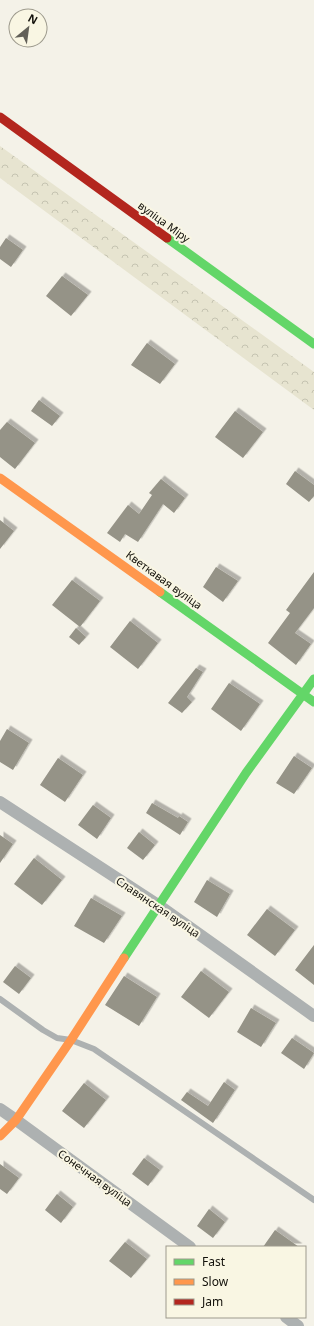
<svg xmlns="http://www.w3.org/2000/svg" width="314" height="1326" viewBox="0 0 314 1326" font-family="'Noto Sans',sans-serif">
	<defs>
		<pattern id="forest-crowns" width="20" height="18" patternUnits="userSpaceOnUse"><rect width="20" height="18" fill="#e7e4d0"/><path d="M2 6a3 3 0 1 1 6 0M12 15a3 3 0 1 1 6 0" fill="none" stroke="#c5c3b1"/></pattern>
		<filter id="shadow"><feDropShadow dx="3.5" dy="-3.5" stdDeviation="0" flood-color="#0004"/></filter>
	</defs>
	<rect width="100%" height="100%" fill="#f4f2e8"/>
	<path fill="url(#forest-crowns)" d="M0,146L314,372V410L0,178Z"/>
	<path fill="#959387" filter="url(#shadow)" d="M6,238L23,250L11,267L0,259V247Z
		M62,276L88,295L71,316L46,296Z
		M147,343L175,364L160,384L131,365Z
		M39,400L60,416L52,426L31,411Z
		M235,411L263,432L243,458L215,437Z
		M7,422L35,443L15,469L0,457V430Z
		M295,471L314,485V496L309,502L286,484Z
		M161,479L185,498L174,513L163,504L138,542L125,534L120,542L107,533L128,505L139,514L152,495L149,493Z
		M0,520L14,531L0,549Z
		M216,567L238,581L223,602L203,587Z
		M314,572V608L295,633L311,644L296,665L268,643L290,613L286,610Z
		M72,580L100,601L80,627L52,605Z
		M130,621L158,643L138,669L110,647Z
		M76,628L86,637L79,645L69,637Z
		M196,668L203,672L187,697L192,702L182,713L168,703Z
		M229,683L260,704L241,731L211,709Z
		M7,729L29,743L13,770L0,762V741Z
		M294,756L312,768L294,794L276,783Z
		M58,758L83,775L65,802L40,785Z
		M152,803L178,818L179,816L188,822L180,835L146,813Z
		M93,805L111,818L97,839L78,825Z
		M139,832L155,845L143,860L127,848Z
		M0,835L13,844L0,863Z
		M34,858L62,880L42,905L14,884Z
		M207,880L230,894L217,917L194,902Z
		M91,898L122,916L104,943L74,926Z
		M267,909L295,930L275,956L247,935Z
		M314,945V985L295,970Z
		M15,966L31,978L19,994L3,982Z
		M201,971L229,992L209,1018L181,997Z
		M124,976L157,997L139,1026L105,1005Z
		M251,1008L276,1023L261,1047L237,1032Z
		M292,1038L314,1053L304,1069L281,1053Z
		M224,1082L235,1090L213,1123L181,1100L187,1092L208,1106Z
		M84,1083L106,1100L84,1128L62,1111Z
		M144,1158L160,1170L148,1186L132,1174Z
		M0,1164L19,1178L7,1194L0,1189Z
		M57,1194L73,1207L61,1223L45,1210Z
		M209,1209L225,1222L213,1238L197,1226Z
		M275,1230L299,1247H263Z
		M125,1242L147,1259L131,1278L109,1261Z"/>
	<g fill="none" stroke-linecap="round" stroke-linejoin="round">
		<path stroke="#adb1b1" stroke-width="6" d="M0,999L43,1030L57,1038L71,1040L94,1049L314,1200"/>
		<path stroke="#adb1b1" stroke-width="12" d="M0,802L158,905L314,1016
			M0,1109L16,1120L190,1247
			M286,1317L298,1326"/>
		<path stroke="#63d668" stroke-width="9" d="M167,238L314,344
			M160,592L314,702
			M124,958L246,773L314,679"/>
		<path stroke="#ff974d" stroke-width="9" d="M0,478L160,592
			M0,1136L16,1120L71,1040L124,958"/>
		<path stroke="#b3261e" stroke-width="9" d="M0,117L167,238"/>
	</g>
	<g text-anchor="middle" stroke-width="4" stroke-linejoin="round" paint-order="stroke">
		<g font-size="11" fill="#13110b" stroke="#f9f6e3">
			<text transform="translate(164 222) rotate(36)" y="4">вуліца Міру</text>
			<text transform="translate(164 580) rotate(36)" y="4">Кветкавая вуліца</text>
			<text transform="translate(158 907) rotate(34)" y="4">Славянская вуліца</text>
			<text transform="translate(95 1178) rotate(36)" y="4">Сонечная вуліца</text>
		</g>
	</g>
	<rect x="166" y="1246" width="140" height="72" fill="#f9f6e3" stroke="#9d9a8d"/>
	<rect x="174" y="1259" width="20" height="6" fill="#63d668" stroke="#9d9a8d"/>
	<text x="202" y="1266" font-size="12" fill="#13110b">Fast</text>
	<rect x="174" y="1279" width="20" height="6" fill="#ff974d" stroke="#9d9a8d"/>
	<text x="202" y="1286" font-size="12" fill="#13110b">Slow</text>
	<rect x="174" y="1299" width="20" height="6" fill="#b3261e" stroke="#9d9a8d"/>
	<text x="202" y="1306" font-size="12" fill="#13110b">Jam</text>
	<g transform="translate(28 28) rotate(29)"><circle r="19" fill="#f9f6e3" stroke="#9d9a8d"/>
	<path d="M0-3L7 15L0 10L-7 15Z" fill="#626058"/>
	<text y="-6" font-size="11" font-weight="bold" text-anchor="middle" fill="#13110b">N</text>
	</g>
</svg>
